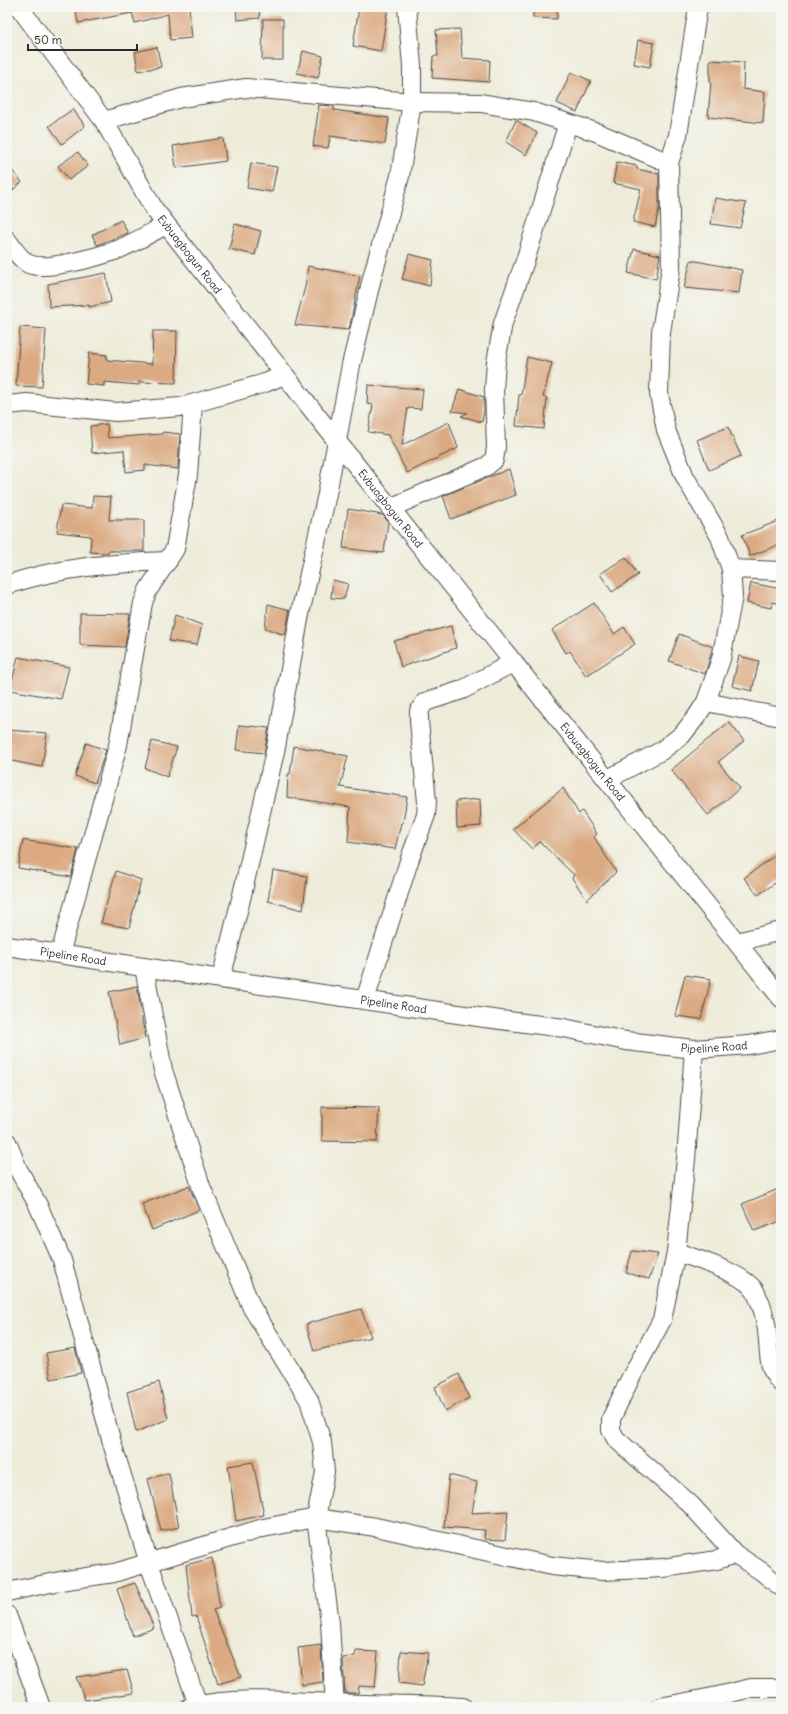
<svg xmlns="http://www.w3.org/2000/svg" width="788" height="1714" viewBox="0 0 788 1714" font-family="Delius,sans-serif">
	<rect width="100%" height="100%" fill="#f6f6f2"/>
	<filter id="ink" filterUnits="userSpaceOnUse"><feTurbulence type="fractalNoise" baseFrequency=".025" numOctaves="2"/><feDisplacementMap in="SourceGraphic" scale="8" xChannelSelector="R" yChannelSelector="G"/><feConvolveMatrix kernelMatrix="1 2 1 2 8 2 1 2 1" color-interpolation-filters="sRGB"/></filter>
	<filter id="wash" filterUnits="userSpaceOnUse"><feTurbulence type="fractalNoise" baseFrequency=".012" numOctaves="4" result="noise"/><feDisplacementMap in="SourceGraphic" scale="16" xChannelSelector="R" yChannelSelector="G"/><feGaussianBlur stdDeviation="0.9" result="paint"/><feColorMatrix in="noise" values="0 0 0 0 0 0 0 0 0 0 0 0 0 0 0 0 0 1.4 0 .05"/><feComposite in="paint" operator="in"/></filter>
	<g filter="url(#wash)">
		<rect width="100%" height="100%" fill="#eeecd9"/>
		<g id="blocks">
			<path fill="#dbaa82" d="M75,7H189L192,38L170,40L168,14L135,23L132,13L78,23Z
				M236,7H259L260,18L237,20Z
				M359,7H388L381,51L353,46Z
				M533,7H557V19L533,18Z
				M263,19H283V60H262Z
				M460,29L462,58L490,60L489,82L432,78L433,56H438L436,30Z
				M638,40L654,43L650,67L634,64Z
				M157,47L161,67L138,71L135,52Z
				M303,51L323,56L318,78L297,73Z
				M710,60L744,62L743,89L765,92L763,123L708,117L711,82H710Z
				M571,72L591,81L577,112L557,103Z
				M319,105L334,106V110L389,118L385,144L330,136L328,148L313,146Z
				M73,109L85,126L62,144L49,126Z
				M516,120L537,133L526,155L506,142Z
				M223,138L226,161L176,168L173,146Z
				M78,152L88,166L69,180L58,166Z
				M617,162L637,166V169L659,174V208L655,227L633,222L641,189L613,183Z
				M251,163L277,167L272,192L247,188Z
				M7,165L22,182L7,195Z
				M715,198L746,203L740,228L711,224Z
				M121,220L128,233L97,245L92,235Z
				M235,224L261,231L255,255L229,249Z
				M634,249L660,255L656,279L628,273Z
				M409,254L433,260L430,286L402,279Z
				M691,260L742,270L739,293L684,288Z
				M308,266L360,276L349,330L295,325L305,287Z
				M106,273L111,302L89,307V305L49,307L48,284Z
				M20,327L46,329L42,387L16,386Z
				M153,331H177L176,383L139,382V385L104,382V386L86,384L89,353L107,355V360L152,364Z
				M527,357L552,363L543,397L547,398L544,429L516,426L519,395H521Z
				M368,385L423,389L421,409L408,408L402,445L449,422L458,448L407,473L388,435L368,432L373,405L367,404Z
				M459,389L484,397V412L482,422L461,416L468,413L452,411Z
				M107,424L108,438L162,434L163,432L180,434L178,469L145,465V470L126,472L124,450L92,453L90,426Z
				M728,427L741,456L709,470L697,440Z
				M509,469L516,495L451,519L443,496Z
				M93,496L111,497L109,520H144V551H108V553L90,552L91,536L57,532L61,505L92,508Z
				M348,509L383,515L388,522L384,553L343,548Z
				M781,520V544L750,556L742,535Z
				M626,557L638,575L612,592L600,574Z
				M333,580L348,584L344,599L331,598Z
				M751,583L781,589V604L772,602L771,608L747,603Z
				M594,603L614,634L624,627L635,644L586,676L570,651L566,653L552,630Z
				M268,604L290,610L285,635L265,628Z
				M80,613L130,614L125,647L80,645Z
				M175,615L202,625L197,645L169,641Z
				M451,626L456,648L401,667L394,641Z
				M679,634L713,647L705,674L669,661Z
				M739,656L759,661L752,691L732,686Z
				M18,657L69,667L61,699L10,690Z
				M729,722L744,741L718,762L740,788L708,815L671,770Z
				M239,725L269,728L264,753L236,750Z
				M7,730L47,733L42,767L7,760Z
				M152,741L177,747L167,777L145,768Z
				M86,743L106,750L95,783L75,776Z
				M294,746L348,756L340,787L407,797L403,823H401L395,849L348,842L350,807L287,797L288,774H290Z
				M563,788L579,814L582,811L597,834L594,837L616,872L587,900L572,878L574,875L540,842L532,849L513,829Z
				M480,799L481,826L457,828L456,801Z
				M23,840L78,849L71,877L18,868Z
				M781,851V879L758,895L744,878Z
				M273,870L307,876L303,910L268,901Z
				M116,871L141,880L129,928L101,923Z
				M685,975L711,979L701,1019L675,1016Z
				M137,986L145,1038L120,1045L109,992Z
				M322,1107L379,1108L377,1142L322,1141Z
				M189,1186L199,1210L152,1230L142,1204Z
				M781,1188V1221L754,1231L742,1204Z
				M632,1251L658,1254L649,1279L626,1273Z
				M361,1309L371,1337L314,1351L306,1324Z
				M75,1348L81,1373L51,1379L46,1353Z
				M459,1374L469,1398L445,1411L435,1387Z
				M159,1382L168,1419L136,1432L127,1392Z
				M253,1462L264,1515L236,1521L228,1466Z
				M169,1473L179,1527L161,1531L148,1479Z
				M449,1475L477,1482L472,1513L508,1511L505,1540L484,1539L485,1530L444,1527Z
				M212,1558L220,1608L213,1610L241,1677L218,1684L196,1616L192,1617L186,1565Z
				M135,1583L154,1628L133,1636L117,1589Z
				M321,1645L323,1682L302,1685L298,1648Z
				M356,1651L378,1652L375,1687L359,1686L358,1693H345L343,1658L355,1656Z
				M401,1651L428,1653L422,1686L399,1683Z
				M127,1670L134,1693L85,1700L76,1677Z"/>
		</g>
	</g>
	<g filter="url(#ink)">
		<use href="#blocks" fill-opacity="0" stroke="#484845" stroke-width="1"/>
		<g fill="none" stroke-linecap="round" stroke-linejoin="round">
			<g stroke="#484845" stroke-width="20">
				<g id="street">
					<path id="s1" d="M19,7L104,121L154,209L336,440L781,998"/>
					<path d="M104,121L181,98L246,88L412,102L481,103L534,112L596,132L669,163"/>
					<path d="M7,240C13,248 19,258 27,263C43,273 100,256 117,250C134,243 150,233 166,225"/>
					<path d="M7,405L27,403L116,412L181,407L265,383L284,375"/>
					<path d="M390,508L487,466L494,460L496,448L494,389L496,362L503,323L525,261L568,123"/>
					<path d="M731,569L781,571"/>
					<path d="M7,585C59,567 114,563 168,561"/>
					<path d="M706,702L781,717"/>
					<path d="M608,779L661,751L682,735L697,716L706,702L721,659L733,596L731,569L720,537L685,477L666,430L659,394L661,332L671,268L669,163L678,135L698,7"/>
					<path d="M737,942L781,931"/>
					<path id="s2" d="M7,946L221,979L485,1018L564,1028L626,1041L694,1049L749,1045L781,1039"/>
					<path d="M60,954L118,745L143,603L148,590L175,549L188,475L193,404"/>
					<path d="M144,967L163,1070L202,1189L252,1308L309,1400L322,1442L325,1472L316,1518L330,1623L335,1707"/>
					<path d="M221,979L242,895L276,747L300,614L327,494L351,365L372,278L400,176L412,102V66L407,7"/>
					<path d="M365,1000L409,861L426,815L427,802L419,721V711L425,702L462,690L514,662"/>
					<path d="M694,1049L686,1159L676,1252C695,1258 745,1274 755,1291C763,1306 767,1323 768,1341C769,1357 769,1371 781,1383"/>
					<path d="M7,1142L18,1169L38,1205L62,1260L112,1443L149,1563L198,1705"/>
					<path d="M676,1252L662,1320L630,1379L611,1419V1430L616,1439L691,1505L735,1554"/>
					<path d="M7,1592L60,1581L114,1573L263,1528L316,1518L376,1527L552,1566L603,1571L663,1568L717,1560L735,1554L761,1571L781,1587"/>
					<path d="M7,1615L41,1707"/>
					<path d="M190,1707C237,1696 287,1701 335,1703C377,1705 420,1704 463,1707"/>
					<path d="M660,1707L718,1696L751,1688H781"/>
				</g>
			</g>
			<use href="#street" stroke="#fff" stroke-width="18"/>
		</g>
	</g>
	<g text-anchor="middle" stroke-width="3" stroke-linejoin="round" paint-order="stroke">
		<g font-size="11" fill="#2b2b2b" stroke="#f6f6f2">
			<text dy="4" stroke="none"><textPath href="#s1" startOffset="301">Evbuagbogun Road</textPath></text>
			<text dy="4" stroke="none"><textPath href="#s1" startOffset="625">Evbuagbogun Road</textPath></text>
			<text dy="4" stroke="none"><textPath href="#s1" startOffset="949">Evbuagbogun Road</textPath></text>
			<text dy="4" stroke="none"><textPath href="#s2" startOffset="67">Pipeline Road</textPath></text>
			<text dy="4" stroke="none"><textPath href="#s2" startOffset="391">Pipeline Road</textPath></text>
			<text dy="4" stroke="none"><textPath href="#s2" startOffset="715">Pipeline Road</textPath></text>
		</g>
	</g>
	<rect width="788" height="1714" fill="none" stroke="#f6f6f2" stroke-width="24"/>
	<path d="M28 44v6h109v-6" fill="none" stroke="#2b2b2b" stroke-width="2"/>
	<text x="34" y="44" font-size="12" fill="#2b2b2b" stroke="#f6f6f2" stroke-width="3" paint-order="stroke">50 m</text>
</svg>
